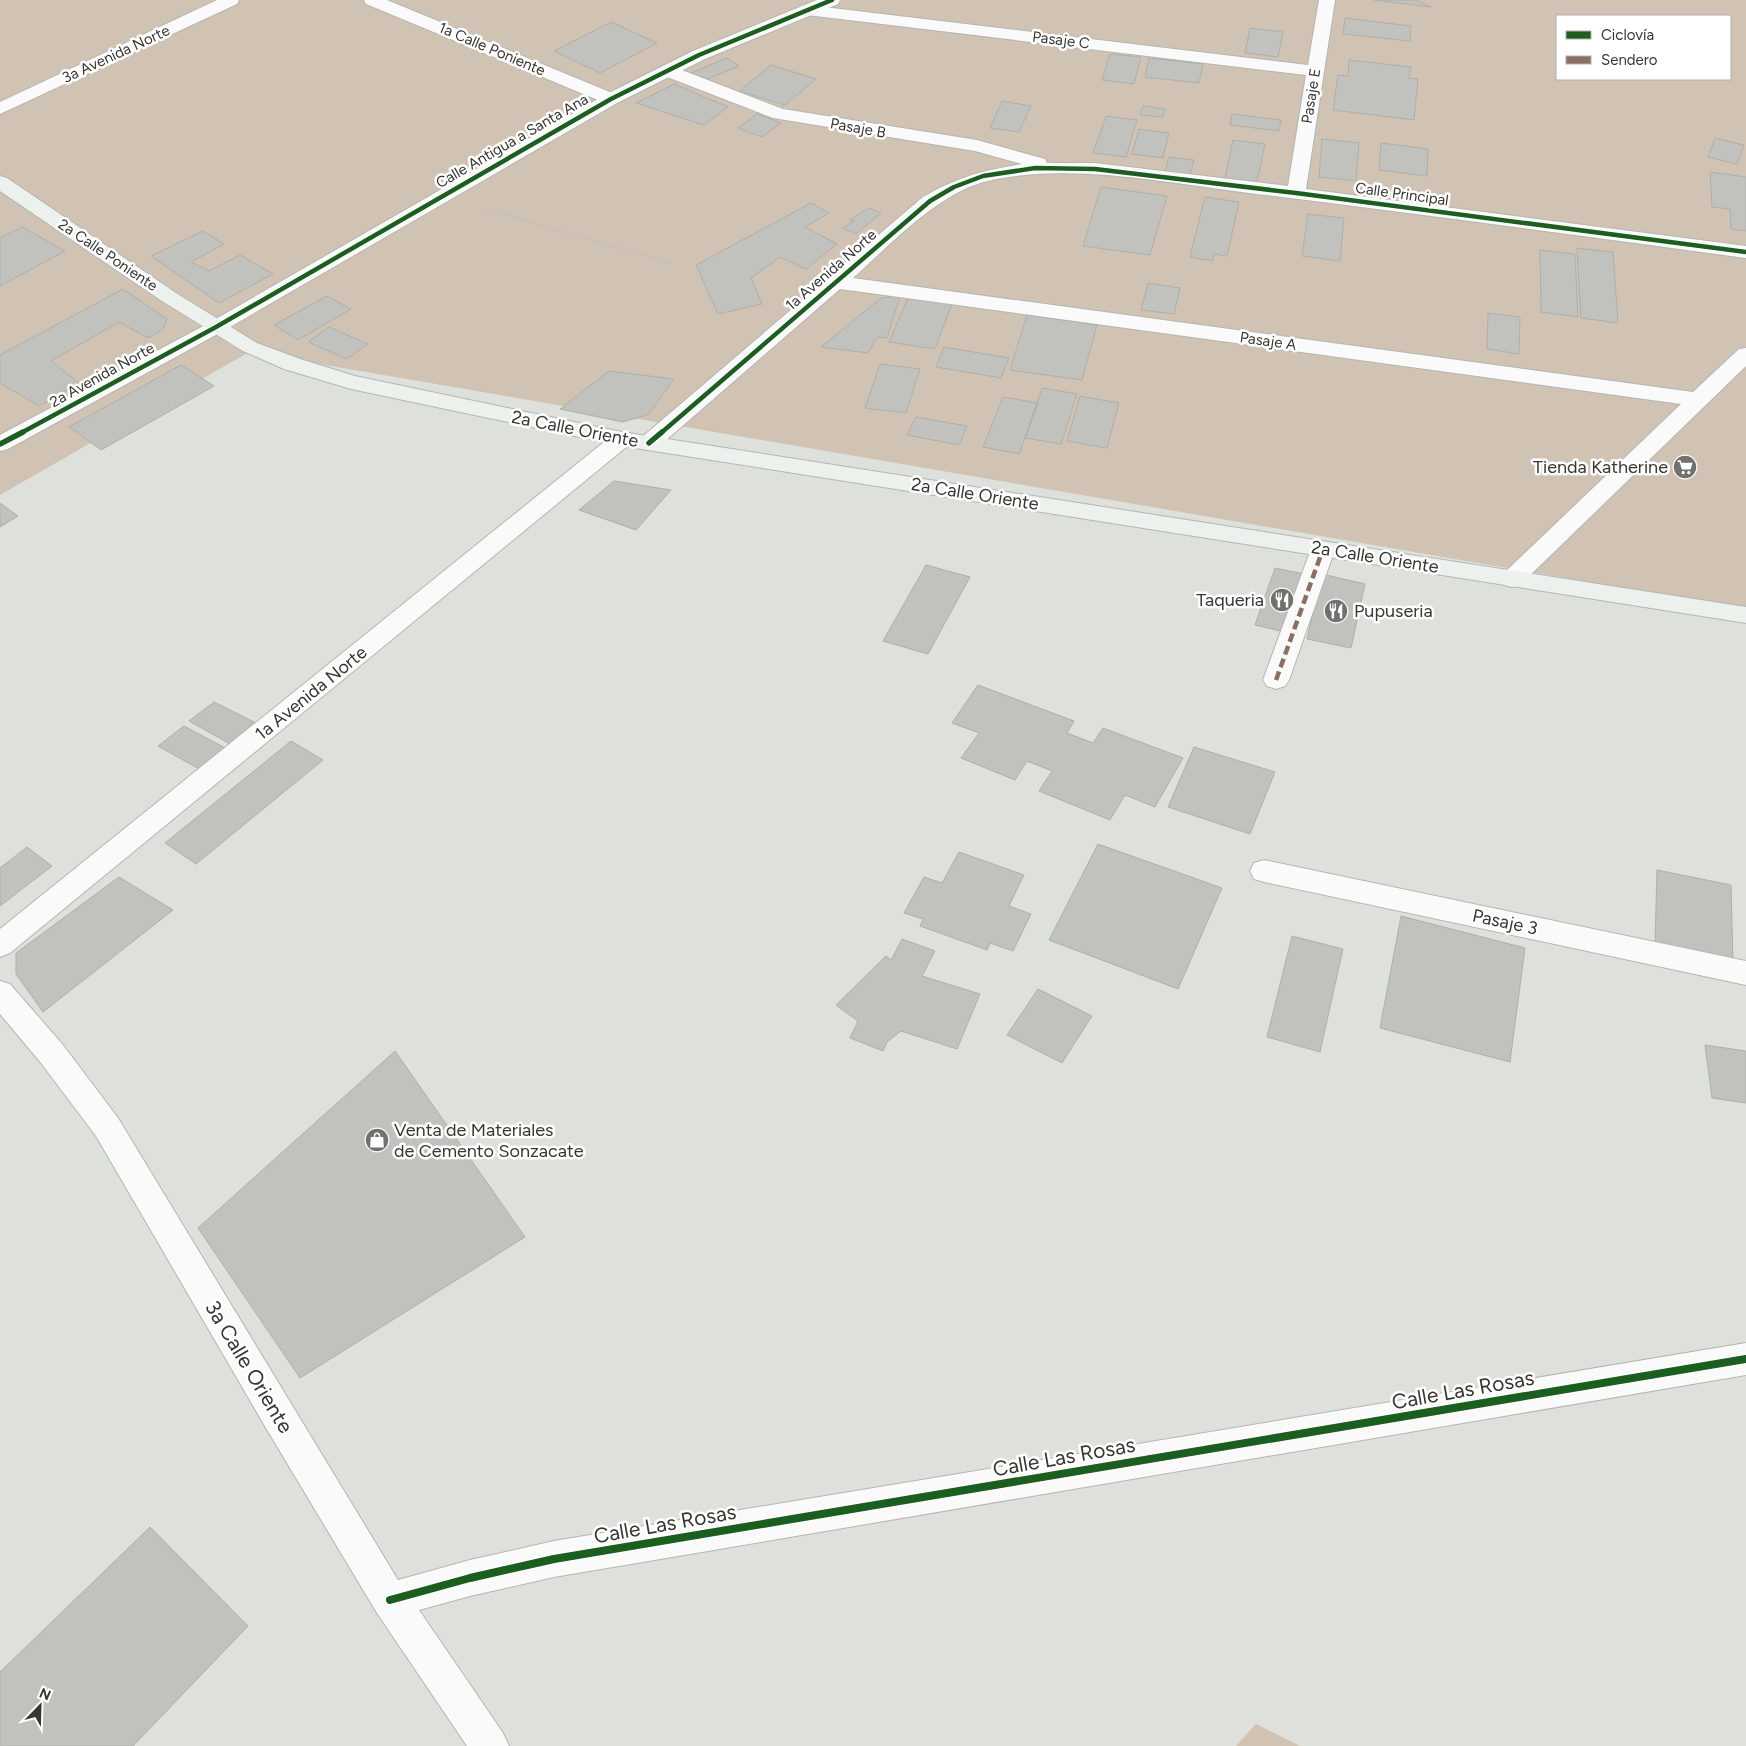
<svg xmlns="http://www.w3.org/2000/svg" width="1746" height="1746" viewBox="0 0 1746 1746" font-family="Figtree,sans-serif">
	<rect width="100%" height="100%" fill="#dee1db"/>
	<path fill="#d0c3b3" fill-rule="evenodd" d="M0,0H1746V609L249,352L0,495ZM1557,16H1730V79H1557Z
		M1256,1724L1300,1746H1236Z"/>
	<path fill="#c1c2bd" stroke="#aeafab" d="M1374,0H1417L1431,7Z
		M1345,18L1411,26L1410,41L1343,34Z
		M611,22L657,43L600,73L554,51Z
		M1250,28L1283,32L1278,57L1245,53Z
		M1110,54L1141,57L1134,84L1102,80Z
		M727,58L739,66L703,81L691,73Z
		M1149,58L1203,64L1199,83L1145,77Z
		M1349,60L1411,67L1409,78L1418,79L1414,120L1333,110L1338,75L1348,76Z
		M771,65L816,79L785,105L739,91Z
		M674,84L728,107L704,125L636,103Z
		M1002,101L1031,106L1019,132L990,128Z
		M1143,106L1165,109L1163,117L1140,115Z
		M757,114L781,123L762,137L738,128Z
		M1232,114L1281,120L1279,131L1230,125Z
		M1106,116L1137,120L1126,157L1093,153Z
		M1139,129L1169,133L1163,158L1132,154Z
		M1715,138L1744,145L1737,164L1708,157Z
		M1322,139L1359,143L1356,181L1319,177Z
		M1233,140L1265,144L1257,182L1225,178Z
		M1381,143L1428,149L1427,176L1379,170Z
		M1169,157L1194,160L1190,175L1165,172Z
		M1710,172L1746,177V231L1731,229L1730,209L1712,207Z
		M1101,187L1167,196L1150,255L1083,246Z
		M1205,197L1239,202L1227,256L1214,254L1213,261L1190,257Z
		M811,203L829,213L805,227L837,244L806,269L780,257L751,278L762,304L718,314L696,265Z
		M869,208L881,213L856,234L843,228L854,221L850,220Z
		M1308,214L1344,218L1340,261L1302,256Z
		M22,227L65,251L0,286V238Z
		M203,231L224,244L191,262L209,271L240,255L273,274L219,303L151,256Z
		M1577,248L1613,252L1618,323L1581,318Z
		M1540,250L1575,254L1578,317L1541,312Z
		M1148,283L1180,288L1174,314L1141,310Z
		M123,289L167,319L163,329L148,338L119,322L51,361L79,383L39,406L0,383V355Z
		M327,296L351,309L298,340L274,325Z
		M900,296L887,338L877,337L868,353L821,347L881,298Z
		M908,298L952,304L935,349L889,342Z
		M1488,313L1520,317L1519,354L1487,349Z
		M1027,315L1097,325L1082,380L1010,370Z
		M329,327L368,344L347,359L308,342Z
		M944,347L1009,358L1001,378L936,367Z
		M880,364L920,369L906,413L865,408Z
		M181,365L214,386L101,450L69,427Z
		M609,371L674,379L649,414L623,422L560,409Z
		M1042,388L1077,394L1061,444L1025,438Z
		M1080,396L1119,403L1107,448L1067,441Z
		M1003,397L1038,403L1019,454L983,447Z
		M916,417L967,426L959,445L907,435Z
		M614,481L671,490L636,530L579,510Z
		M0,503L18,516L0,527Z
		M926,565L970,577L928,654L883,641Z
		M1275,568L1309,575L1289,633L1255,625Z
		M1322,574L1365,584L1351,648L1307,639Z
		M978,685L1074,721L1067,733L1093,743L1103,728L1183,758L1155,807L1125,795L1110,820L1039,791L1052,771L1027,761L1015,780L961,758L979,733L952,723Z
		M214,702L258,724L232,745L189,721Z
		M184,726L227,749L201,770L158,746Z
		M291,741L323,760L196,864L165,843Z
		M1194,747L1275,772L1250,834L1168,807Z
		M1098,844L1222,888L1178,989L1049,940Z
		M27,847L52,866L0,906V868Z
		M959,852L1024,875L1009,906L1031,914L1013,951L990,943L987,950L920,926L923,919L904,913L924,877L942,883Z
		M1657,870L1731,885L1733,962L1655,944Z
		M119,877L173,910L43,1012L16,974V953Z
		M1401,916L1525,948L1510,1062L1380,1028Z
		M1292,936L1343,949L1320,1052L1267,1037Z
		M902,939L935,951L922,976L980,994L957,1049L901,1031L887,1042L883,1051L850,1038L858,1021L836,1005L886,956L891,960Z
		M1038,989L1092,1016L1062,1063L1007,1035Z
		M1705,1045L1746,1051V1103L1712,1098Z
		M395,1051L525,1237L300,1378L198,1228Z
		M150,1527L248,1626L133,1746H0V1672Z"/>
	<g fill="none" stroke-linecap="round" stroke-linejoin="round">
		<g stroke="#b4b6b1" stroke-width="2">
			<path id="minor" d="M217,0H239L237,4L0,114V102Z
				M364,0H387L617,95L620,99L617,103L611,104L605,103L366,4Z
				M1319,0H1335L1306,189L1746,246V258C1580,236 1415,213 1249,193C1167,183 1069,162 988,181C939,192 890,245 853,278L1693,392L1739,349L1746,348V366L1520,585L1512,587L1504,585L1500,579L1504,573L1681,404L840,289L657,448L649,450L641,448L638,443L641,438L923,197C960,176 981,171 1022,164L975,151L773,118L662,75L659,71L662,67L668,66L674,67L783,109L977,140L1045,159L1047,163H1095L1288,186L1306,75L807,15L801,14L799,10L801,6L807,5L1308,65Z
				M622,432L630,434L633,439L630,444L10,953L0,957V929L614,434Z
				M1323,541L1331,543L1335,549L1289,680L1285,686L1276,689L1267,686L1263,680L1311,549L1315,543Z
				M1264,860L1746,961V985L1264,882L1254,879L1250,871L1254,863Z
				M0,981L10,984L63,1045L118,1118L398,1580L470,1560L554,1541L1746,1343V1375L554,1577L470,1596L419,1610L503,1733L509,1746H467L377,1613L266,1428L96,1136L41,1063L0,1014Z"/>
		</g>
		<g stroke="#b4b6b1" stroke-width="2">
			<path id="tertiary" d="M817,0H840L838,4L705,59L617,103L223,331L8,449L0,451V435L209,323L605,95L693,51Z"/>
		</g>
		<g stroke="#b4b6b1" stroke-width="2">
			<path id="secondary" d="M0,176L7,178L176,293L257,343L300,359L355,376L622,432L1746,607V623L622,446L351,389L284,369L243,351L162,301L0,191Z"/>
		</g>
		<path stroke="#bfc0be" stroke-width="2.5" stroke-dasharray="2 2" stroke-linecap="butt" d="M486,209L673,264"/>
		<use href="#minor" fill="#fafafa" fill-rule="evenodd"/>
		<use href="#tertiary" fill="#fafafa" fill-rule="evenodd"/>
		<use href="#secondary" fill="#ecf1ee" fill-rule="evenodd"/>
		<path stroke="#8d6e63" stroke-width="4.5" stroke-dasharray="9 4.5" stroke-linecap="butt" d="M1276,680L1323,549"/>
		<g stroke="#fff" stroke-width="7">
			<path id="cycleway-far2" d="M21,433L216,327L611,99L699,55L832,0
				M661,433L930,201L954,187L983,176L1035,168L1095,169L1296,193L1746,252"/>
		</g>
		<g stroke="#fff" stroke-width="9">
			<path id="cycleway-far1" d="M649,443L662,432
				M0,444L23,432"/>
		</g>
		<g stroke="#fff" stroke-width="11">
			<path id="cycleway" d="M390,1600L470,1578L554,1559L1746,1359"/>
		</g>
		<use href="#cycleway-far2" stroke="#1b5e20" stroke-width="4.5"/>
		<use href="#cycleway-far1" stroke="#1b5e20" stroke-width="5.5"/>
		<use href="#cycleway" stroke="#1b5e20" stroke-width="8"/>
	</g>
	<defs>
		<g id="supermarket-disc" transform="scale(1.25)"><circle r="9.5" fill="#71726e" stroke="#fff"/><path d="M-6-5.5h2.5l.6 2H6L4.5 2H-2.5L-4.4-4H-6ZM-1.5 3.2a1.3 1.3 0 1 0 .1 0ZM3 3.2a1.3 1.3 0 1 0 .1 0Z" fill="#fff"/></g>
		<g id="restaurant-disc" transform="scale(1.25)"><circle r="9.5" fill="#71726e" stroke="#fff"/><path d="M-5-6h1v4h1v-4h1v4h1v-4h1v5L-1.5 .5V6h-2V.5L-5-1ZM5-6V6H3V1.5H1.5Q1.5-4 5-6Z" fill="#fff"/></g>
		<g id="shop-disc" transform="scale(1.25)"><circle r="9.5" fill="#71726e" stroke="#fff"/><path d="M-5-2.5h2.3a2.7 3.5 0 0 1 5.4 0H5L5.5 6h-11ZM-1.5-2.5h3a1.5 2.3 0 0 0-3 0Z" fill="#fff"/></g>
	</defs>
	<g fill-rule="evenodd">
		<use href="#supermarket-disc" x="1685" y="467"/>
		<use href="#restaurant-disc" x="1282" y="600"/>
		<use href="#restaurant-disc" x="1336" y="611"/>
		<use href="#shop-disc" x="377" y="1140"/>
	</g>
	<g text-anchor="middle" stroke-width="5" stroke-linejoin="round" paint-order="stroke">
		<g font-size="15" fill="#363733" stroke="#fff">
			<text transform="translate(1061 40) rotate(7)" y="5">Pasaje C</text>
			<text transform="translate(492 49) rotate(23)" y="5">1a Calle Poniente</text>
			<text transform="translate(116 54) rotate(-25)" y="5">3a Avenida Norte</text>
			<text transform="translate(1311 96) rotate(-81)" y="5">Pasaje E</text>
			<text transform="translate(858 128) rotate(10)" y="5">Pasaje B</text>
			<text transform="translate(512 141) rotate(-30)" y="5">Calle Antigua a Santa Ana</text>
			<text transform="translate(1402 194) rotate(8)" y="5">Calle Principal</text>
			<text transform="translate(108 255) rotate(34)" y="5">2a Calle Poniente</text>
			<text transform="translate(831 270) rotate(-41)" y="5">1a Avenida Norte</text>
			<text transform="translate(1268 341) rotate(8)" y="5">Pasaje A</text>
			<text transform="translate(102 375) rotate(-29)" y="5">2a Avenida Norte</text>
		</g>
		<g font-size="18" fill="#363733" stroke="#fff">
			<text transform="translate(575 429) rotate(11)" y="6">2a Calle Oriente</text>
			<text transform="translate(975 494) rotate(9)" y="6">2a Calle Oriente</text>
			<text transform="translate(1375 557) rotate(9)" y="6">2a Calle Oriente</text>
			<text transform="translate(311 693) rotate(-39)" y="6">1a Avenida Norte</text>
			<text transform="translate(1505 922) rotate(12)" y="6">Pasaje 3</text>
		</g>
		<g font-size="18" fill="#363733" stroke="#fff" text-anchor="end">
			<text x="1668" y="473">Tienda Katherine</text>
			<text x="1264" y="606">Taqueria</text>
			<text x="1354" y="617" text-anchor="start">Pupuseria</text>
			<text x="394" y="1136" text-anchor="start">Venta de Materiales<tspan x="394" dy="21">de Cemento Sonzacate</tspan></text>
		</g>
		<g font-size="21" fill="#363733" stroke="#fff">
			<text transform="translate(249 1367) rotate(59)" y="7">3a Calle Oriente</text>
			<text transform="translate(1463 1390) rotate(-10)" y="7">Calle Las Rosas</text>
			<text transform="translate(1064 1457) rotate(-10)" y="7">Calle Las Rosas</text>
			<text transform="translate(665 1524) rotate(-10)" y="7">Calle Las Rosas</text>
		</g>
	</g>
	<rect x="1556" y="15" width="175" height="65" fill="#ffffff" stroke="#afafad"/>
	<rect x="1566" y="31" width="25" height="8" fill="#1b5e20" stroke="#afafad"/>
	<text x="1601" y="40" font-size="15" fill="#363733">Ciclovía</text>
	<rect x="1566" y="56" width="25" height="8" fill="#8d6e63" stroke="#afafad"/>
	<text x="1601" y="65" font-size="15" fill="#363733">Sendero</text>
	<g transform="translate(40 1706) rotate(23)" stroke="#ffffff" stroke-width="4" paint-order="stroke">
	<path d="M0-4L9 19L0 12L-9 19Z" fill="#363733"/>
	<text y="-8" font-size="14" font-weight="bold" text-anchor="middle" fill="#363733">N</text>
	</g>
</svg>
